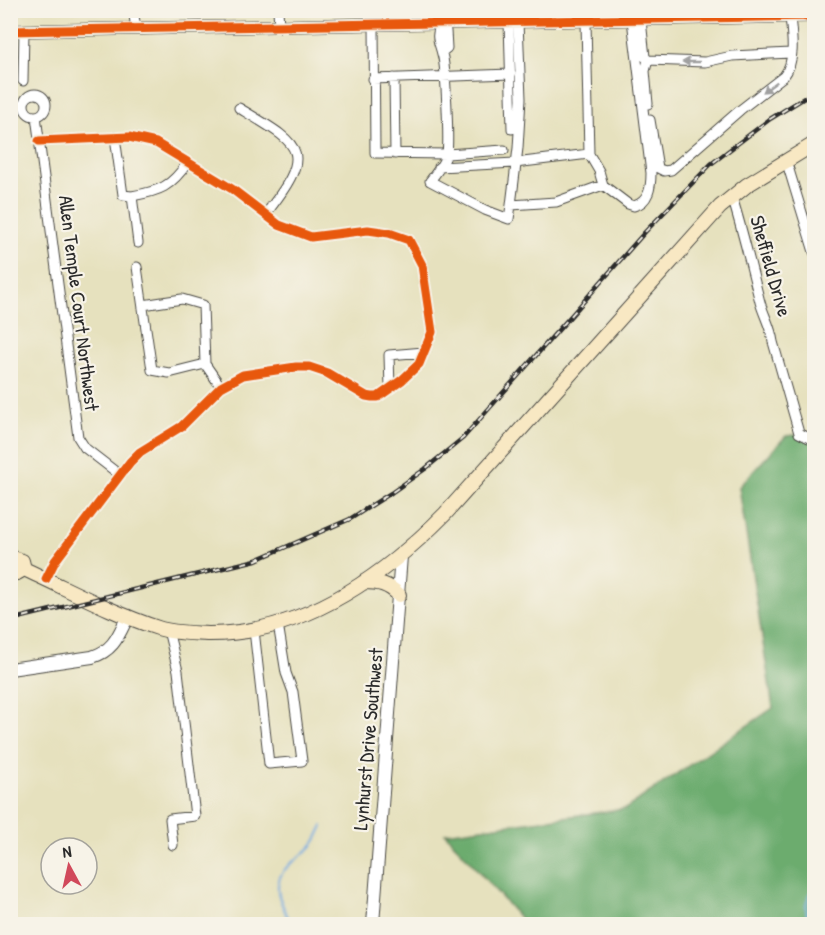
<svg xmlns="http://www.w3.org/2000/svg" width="825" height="935" viewBox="0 0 825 935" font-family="'Patrick Hand',sans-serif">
	<rect width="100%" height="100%" fill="#f7f3e8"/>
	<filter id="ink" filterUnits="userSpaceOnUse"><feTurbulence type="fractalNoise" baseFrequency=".0167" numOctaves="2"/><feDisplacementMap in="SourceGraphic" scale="12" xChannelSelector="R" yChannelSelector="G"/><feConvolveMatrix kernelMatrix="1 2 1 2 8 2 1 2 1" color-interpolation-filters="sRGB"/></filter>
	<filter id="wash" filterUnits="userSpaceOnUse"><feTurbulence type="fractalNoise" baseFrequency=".008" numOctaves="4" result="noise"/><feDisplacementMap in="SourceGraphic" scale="24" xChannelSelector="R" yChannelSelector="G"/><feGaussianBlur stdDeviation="1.35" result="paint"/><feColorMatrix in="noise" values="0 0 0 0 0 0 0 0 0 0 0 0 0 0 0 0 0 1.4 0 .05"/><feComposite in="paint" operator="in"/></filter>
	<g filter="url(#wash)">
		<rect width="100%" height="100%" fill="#e6e1be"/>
		<path fill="#6cac6e" stroke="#4c6c4c" stroke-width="1.5" d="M814,433V924H525L445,833L625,809L773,708L739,487L786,436Z"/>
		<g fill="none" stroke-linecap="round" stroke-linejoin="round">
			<path stroke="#74abe3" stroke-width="2" d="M289,924C288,912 278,902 278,889C277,865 303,859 314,843C318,838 320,831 323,826
				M808,924C807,908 802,905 814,889"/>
		</g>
	</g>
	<g filter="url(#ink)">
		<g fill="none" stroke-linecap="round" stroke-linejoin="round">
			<g stroke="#474641" stroke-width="11">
				<path id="minor" d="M133,10L136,28
					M278,10L279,26
					M641,20L645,57L648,60L705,62L732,56L791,53
					M509,22L512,129
					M518,22L521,99L518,148L511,205L556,202L603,185L628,204L634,206C649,202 651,187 651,173L632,20
					M586,22L589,154L599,171L603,185
					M374,24L375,153L447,154L504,150
					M442,52L447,48L446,31L442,23C434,37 439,41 442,54C446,65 449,141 447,153C445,162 436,173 430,181L485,210L509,219L511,205
					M394,78L395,154
					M373,79L511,74
					M23,81L24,30
					M24 105a11 11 0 1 1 22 0a11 11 0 1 1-22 0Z
					M648,104L645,71L648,60
					M239,108C302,146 316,150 265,215
					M36,116L78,437L85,448L120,475
					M650,120L658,168L664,171L671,170L740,110L784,76C796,61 792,36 790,17
					M115,137L123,195L132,196L138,243
					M39,141L129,137L156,143L232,189L279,225L311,237L368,230L389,233L409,240L422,265L432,332L419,364L402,380L378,397H372L366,396L327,373L309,367H296L243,375L221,387L182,426L140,452L130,462L55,561L46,579
					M786,160L814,252
					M439,167L515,163L589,154
					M132,196C160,191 171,187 188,162
					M732,197C743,232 751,267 760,302C764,316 771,327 773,342L799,433L809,438L814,436
					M137,267L152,370L169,373L205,364
					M143,305L182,299L203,305L205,364
					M205,364L221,387
					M390,388L389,355L424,352
					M168,630L178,671L195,816L170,819L173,845
					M254,630L269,764L302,761L293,692L286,673L278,624
					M124,924L141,923"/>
			</g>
			<g stroke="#474641" stroke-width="14">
				<path id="tertiary" d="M10,31L814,16
					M10,669L92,657C114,650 118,636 128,616
					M373,924L401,556"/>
			</g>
			<g stroke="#474641" stroke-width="16">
				<path id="secondary" d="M10,557L22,561L24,569C68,589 112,613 158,628C173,633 191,633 207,634C301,635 382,578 445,514L720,207L747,185L814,144
					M10,571L17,573L24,569
					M364,582C379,582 388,584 399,595"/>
			</g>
			<use href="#minor" stroke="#fff" stroke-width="9"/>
			<use href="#tertiary" stroke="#fff" stroke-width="12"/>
			<use href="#secondary" stroke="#f8e8c3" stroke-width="14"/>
			<g stroke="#2b2b2b" stroke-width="4.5">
				<path id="rail" d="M10,620L256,560L350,519L391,493L425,469L463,438L645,232L711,164L770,119L814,92"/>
			</g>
			<use href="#rail" stroke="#f7f3e8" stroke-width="2" stroke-dasharray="7" stroke-linecap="butt"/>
			<g stroke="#f7f3e8" stroke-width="13">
				<path id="cycleway" d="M10,31L814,16
					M39,141L129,137L156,143L232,189L279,225L311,237L368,230L389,233L409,240L422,265L432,332L419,364L402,380L378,397H372L366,396L327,373L309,367H296L243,375L221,387L182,426L140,452L130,462L55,561L46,579"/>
			</g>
			<use href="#cycleway" stroke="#e8590c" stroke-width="9"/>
		</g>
		<defs><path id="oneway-solid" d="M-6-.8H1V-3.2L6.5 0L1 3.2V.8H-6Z" transform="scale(1.5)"/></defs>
		<g fill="#a0a0a0">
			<use href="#oneway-solid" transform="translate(691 62) rotate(-180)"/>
			<use href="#oneway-solid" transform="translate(770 87) rotate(143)"/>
		</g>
	</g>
	<g text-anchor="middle" stroke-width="4.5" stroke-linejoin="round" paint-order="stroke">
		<g font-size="20" fill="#2b2b2b" stroke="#f7f3e8">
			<text transform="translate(771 266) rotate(74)" y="7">Sheffield Drive</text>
			<text transform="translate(79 303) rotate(83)" y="7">Allen Temple Court Northwest</text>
			<text transform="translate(368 739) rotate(-85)" y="7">Lynhurst Drive Southwest</text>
		</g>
	</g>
	<rect width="825" height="935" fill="none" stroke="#f7f3e8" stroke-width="36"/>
	<g transform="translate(69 866) rotate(352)"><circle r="28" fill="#f7f3e8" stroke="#a5a39c" stroke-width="1.5"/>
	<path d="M0-4.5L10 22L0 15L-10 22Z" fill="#d1495b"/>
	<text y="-9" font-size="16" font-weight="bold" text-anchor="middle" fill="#2b2b2b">N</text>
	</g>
</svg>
